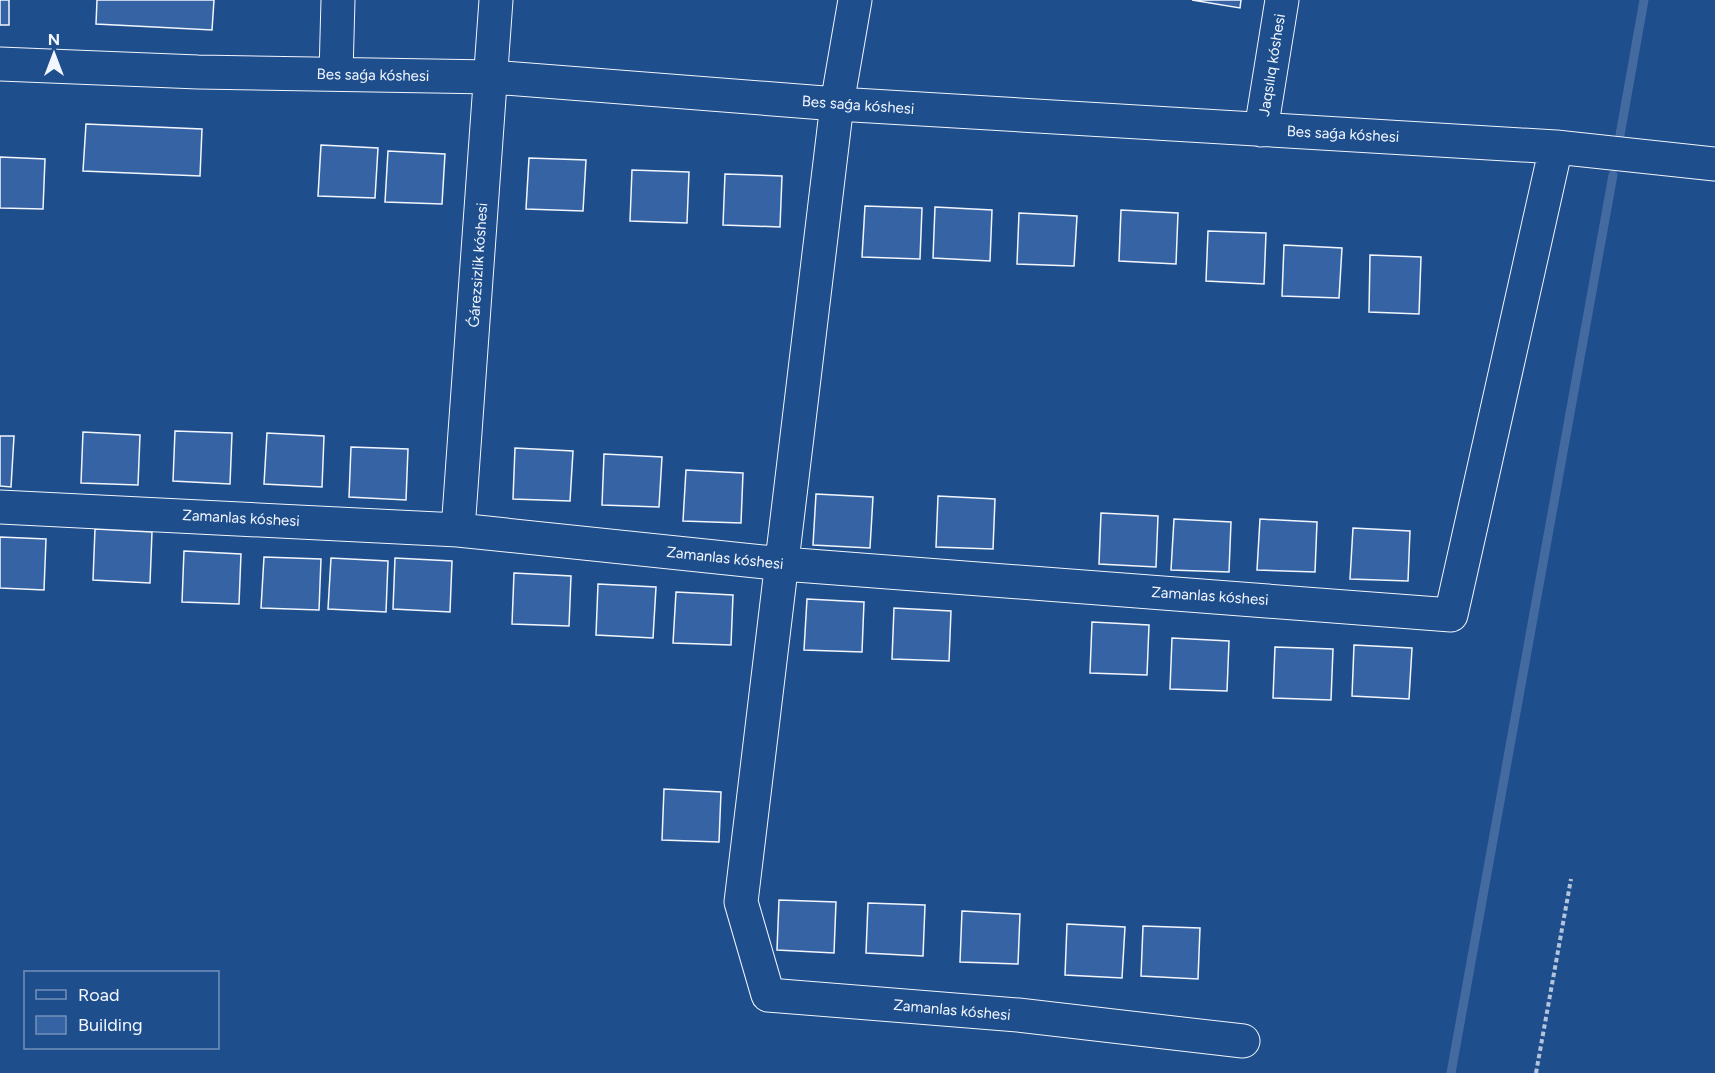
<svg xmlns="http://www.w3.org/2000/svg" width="1715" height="1073" viewBox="0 0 1715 1073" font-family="Figtree,sans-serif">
	<rect width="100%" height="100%" fill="#1f4e8c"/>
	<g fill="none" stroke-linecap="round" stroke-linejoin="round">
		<path stroke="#446ba0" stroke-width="9" d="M1620,135L1644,0
			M1451,1073L1613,175"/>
	</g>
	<path fill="#3563a3" stroke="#f2f6ff" stroke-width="1.5" d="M0,0H9V25H0Z
		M97,0H214L212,30L96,24Z
		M1192,0H1241L1240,8Z
		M86,124L202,129L200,176L83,171Z
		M321,145L378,148L375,198L318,196Z
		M388,151L445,154L442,204L385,202Z
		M0,157L45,159L43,209L0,208Z
		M529,158L586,160L583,211L526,209Z
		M632,170L689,172L687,223L630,221Z
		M725,174L782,176L780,227L723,225Z
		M865,206L922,208L920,259L862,257Z
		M935,207L992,210L990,261L933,258Z
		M1121,210L1178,213L1176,264L1119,261Z
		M1019,213L1077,216L1074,266L1017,264Z
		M1208,231L1266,233L1264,284L1206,281Z
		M1284,245L1342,248L1339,298L1282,296Z
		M1370,255L1421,257L1419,314L1369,312Z
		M175,431L232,433L230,484L173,481Z
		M83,432L140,435L138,485L81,483Z
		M267,433L324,436L322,487L264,484Z
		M0,436H14L11,487L0,486Z
		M351,447L408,449L406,500L349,497Z
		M515,448L573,451L570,501L513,499Z
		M604,454L662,457L659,507L602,505Z
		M686,470L743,473L741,523L683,521Z
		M816,494L873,497L870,548L813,545Z
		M938,496L995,499L993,549L936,547Z
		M1101,513L1158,516L1156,567L1099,564Z
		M1174,519L1231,522L1229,572L1171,570Z
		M1260,519L1317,522L1315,572L1257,570Z
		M1353,528L1410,531L1408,581L1350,579Z
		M95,529L152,532L150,583L93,580Z
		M0,537L46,539L44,590L0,588Z
		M184,551L241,554L239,604L182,602Z
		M264,557L321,559L319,610L261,608Z
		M331,558L388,561L386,612L328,609Z
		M395,558L452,561L450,612L393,609Z
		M514,573L571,576L569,626L512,624Z
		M598,584L656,587L653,638L596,635Z
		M676,592L733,595L731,645L673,643Z
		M807,599L864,602L862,652L804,650Z
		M894,608L951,611L949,661L892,659Z
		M1092,622L1149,625L1147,675L1090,673Z
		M1172,638L1229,641L1227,691L1170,689Z
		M1354,645L1412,648L1409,699L1352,696Z
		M1275,647L1333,649L1331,700L1273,698Z
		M664,789L721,792L719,842L662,840Z
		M779,900L836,902L834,953L777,950Z
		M868,903L925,905L923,956L866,953Z
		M962,911L1020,914L1018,964L960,962Z
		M1067,924L1125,927L1122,978L1065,975Z
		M1143,926L1200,928L1198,979L1141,976Z"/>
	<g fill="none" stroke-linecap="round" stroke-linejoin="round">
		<g stroke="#f2f6ff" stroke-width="35">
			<path id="minor" d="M855,0L837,104L741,902L768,995L1018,1015L1243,1041
				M0,64L198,72L492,77L837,104L1556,147L1715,164
				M336,74L338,0
				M1261,130L1282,0
				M0,507L458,530L783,564L1451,615L1556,147
				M458,530L496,0"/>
		</g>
		<path stroke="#b3c4dc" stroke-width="4" stroke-dasharray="4.5 3" stroke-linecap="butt" d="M1536,1073L1571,879"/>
		<use href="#minor" stroke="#1f4e8c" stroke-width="33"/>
	</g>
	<g text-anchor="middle" stroke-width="4.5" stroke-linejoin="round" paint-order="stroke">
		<g font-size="15" fill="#f2f6ff" stroke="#1f4e8c">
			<text transform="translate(1272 65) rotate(-81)" y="5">Jaqsılıq kóshesi</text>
			<text transform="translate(373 75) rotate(1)" y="5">Bes saǵa kóshesi</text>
			<text transform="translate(858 105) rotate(4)" y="5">Bes saǵa kóshesi</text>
			<text transform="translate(1343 134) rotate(3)" y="5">Bes saǵa kóshesi</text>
			<text transform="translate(478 265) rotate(-86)" y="5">Ǵárezsizlik kóshesi</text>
			<text transform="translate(241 518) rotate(3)" y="5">Zamanlas kóshesi</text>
			<text transform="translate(725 558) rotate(6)" y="5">Zamanlas kóshesi</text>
			<text transform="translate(1210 596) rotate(4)" y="5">Zamanlas kóshesi</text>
			<text transform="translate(952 1010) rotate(5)" y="5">Zamanlas kóshesi</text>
		</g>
	</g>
	<rect x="24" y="971" width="195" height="78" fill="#1f4e8c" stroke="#7391ba" stroke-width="1.5"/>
	<rect x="36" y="990" width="30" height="9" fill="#1f4e8c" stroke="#7391ba" stroke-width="1.5"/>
	<text x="78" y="1001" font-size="18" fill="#f2f6ff">Road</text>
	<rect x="36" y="1016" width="30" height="18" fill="#3563a3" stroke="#7391ba" stroke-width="1.5"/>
	<text x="78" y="1031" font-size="18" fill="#f2f6ff">Building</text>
	<g transform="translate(54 54)" stroke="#1f4e8c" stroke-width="4.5" paint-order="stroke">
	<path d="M0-4.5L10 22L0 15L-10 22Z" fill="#f2f6ff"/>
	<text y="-9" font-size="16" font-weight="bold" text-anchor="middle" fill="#f2f6ff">N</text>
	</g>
</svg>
